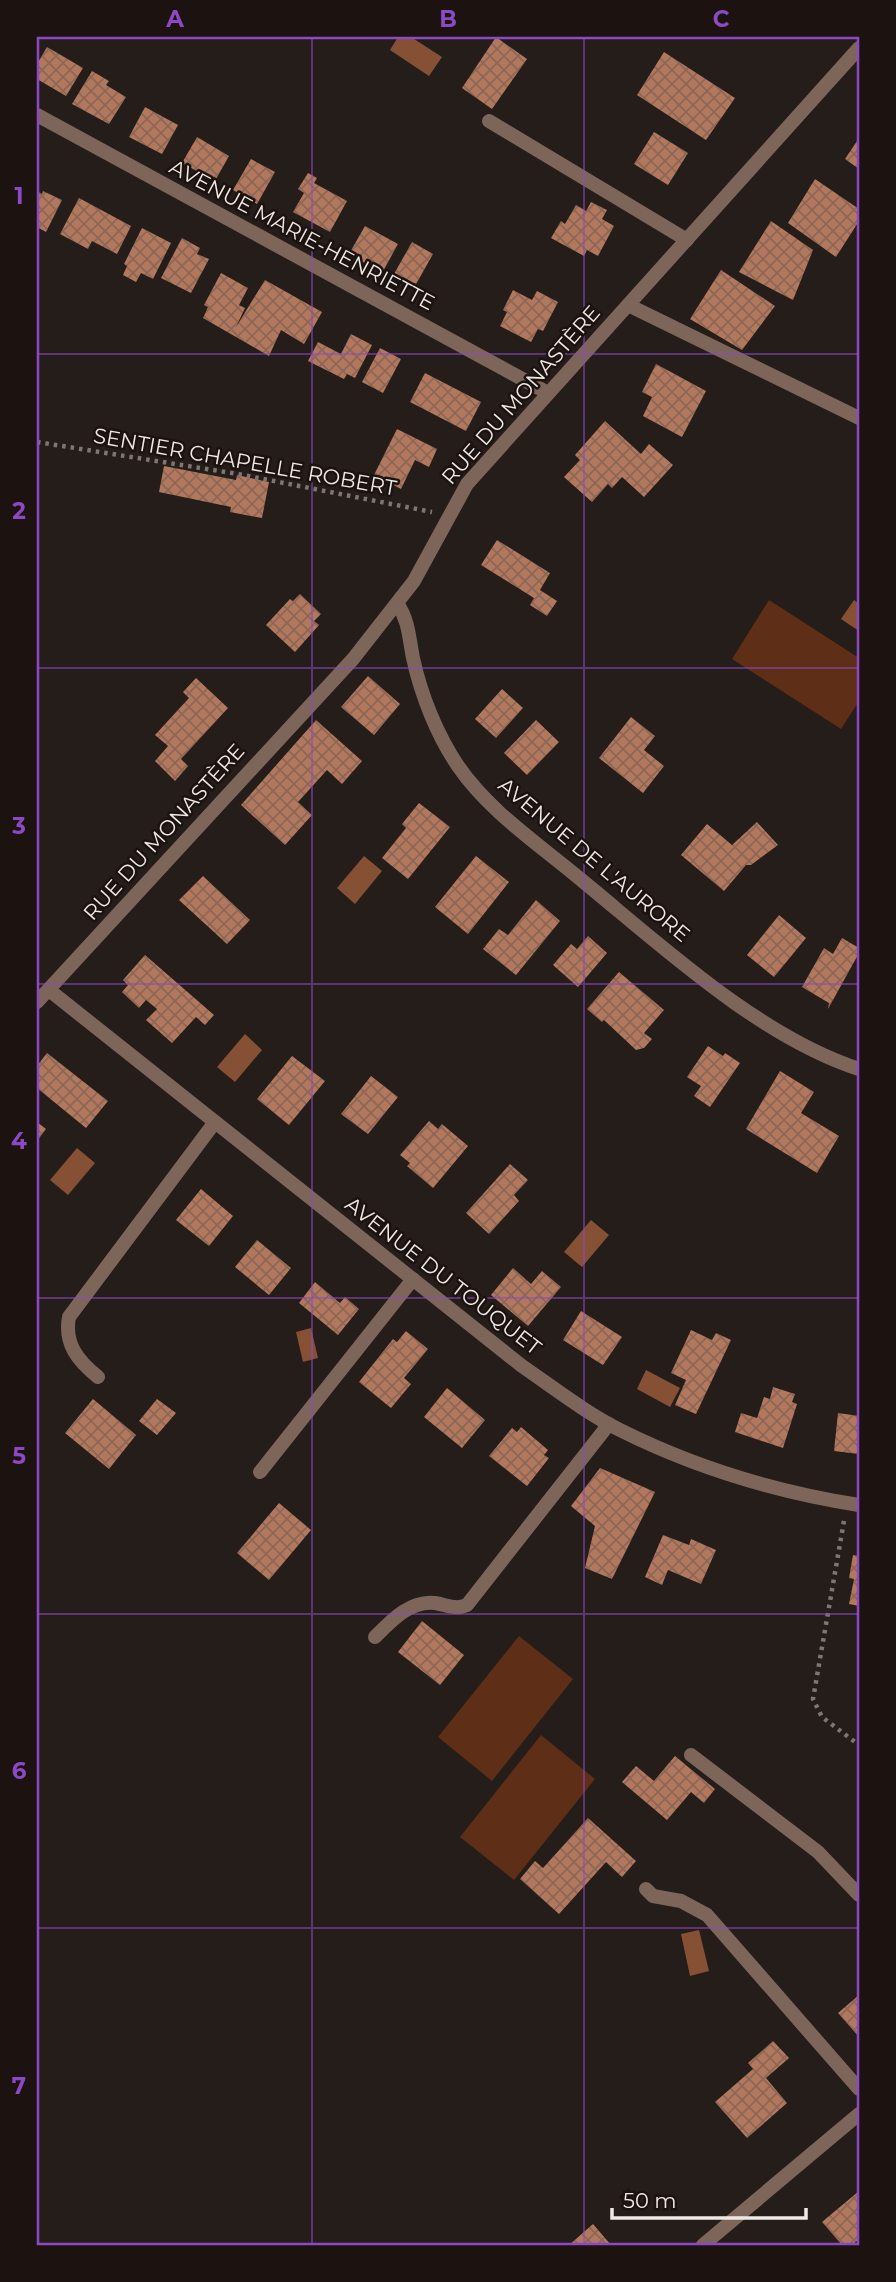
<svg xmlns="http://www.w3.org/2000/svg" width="896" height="2282" viewBox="0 0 896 2282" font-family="Montserrat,sans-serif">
	<defs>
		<pattern id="building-cross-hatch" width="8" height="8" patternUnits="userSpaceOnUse" patternTransform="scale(1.75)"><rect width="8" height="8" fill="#b2785d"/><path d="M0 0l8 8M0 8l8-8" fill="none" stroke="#8d6655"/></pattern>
	</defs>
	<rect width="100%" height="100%" fill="#251d19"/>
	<path fill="#5e2e16" d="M769,600L859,658V701L841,729L732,659Z
		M519,1636L573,1679L492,1781L438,1737Z
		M541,1735L595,1779L514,1880L460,1837Z"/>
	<path fill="#865035" d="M398,37H411L442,57L429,76L390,50Z
		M854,600L859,604V631L841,619Z
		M364,856L382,871L355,904L337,888Z
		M245,1034L262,1050L235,1082L217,1067Z
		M77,1148L95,1163L68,1195L50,1180Z
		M591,1220L609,1235L582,1267L564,1252Z
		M311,1328L318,1358L303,1362L296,1332Z
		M646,1370L680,1388L670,1407L637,1389Z
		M699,1930L709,1971L690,1976L681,1934Z"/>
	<path fill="url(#building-cross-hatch)" d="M496,37L527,59L492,109L462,88Z
		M47,47L83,68L66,96L37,79V64Z
		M664,52L735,98L706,140L637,95Z
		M92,71L109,81L106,85L126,97L109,124L72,104Z
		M145,107L178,125L162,154L129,137Z
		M654,132L688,153L668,185L634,164Z
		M197,137L229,156L215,181L182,163Z
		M857,141L859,142V169L845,159Z
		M251,159L275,172L257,204L233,190Z
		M308,173L317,178L314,183L347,201L330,232L293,212L304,193L298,189Z
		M815,179L859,209V221L836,257L788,223Z
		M37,191L42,194L43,191L62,200L46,232L37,227Z
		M79,198L131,226L117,254L92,241L88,249L60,234Z
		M591,202L607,210L602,219L614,226L598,256L587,250L584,256L551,238L561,221L565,224L576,205L586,211Z
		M771,221L813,250L793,300L739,272Z
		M365,226L398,244L382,273L349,254Z
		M142,228L171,243L153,279L141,273L136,282L123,275L127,266L124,264Z
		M182,238L200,248L197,254L209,259L191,293L161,278Z
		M412,242L433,254L415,286L394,274Z
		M721,270L775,306L742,350L690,319Z
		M221,273L248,288L239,305L245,308L236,327L265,280L322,312L304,344L281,330L269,356L203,318L208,307L204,305Z
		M513,290L532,300L537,291L558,302L543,331L538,329L531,342L500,326L507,312L503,310Z
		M351,334L372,345L355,378L347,374L344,379L308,361L318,342L341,354Z
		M380,348L401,359L383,393L362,382Z
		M656,364L706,391L682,437L643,416L652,397L642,392Z
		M425,373L481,402L466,431L410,402Z
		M605,421L641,454L649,444L673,465L644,497L622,477L612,488L608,484L592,502L564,477L580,460L575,455Z
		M397,429L437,449L429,467L415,460L401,489L374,475Z
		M164,466L236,480L237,475L269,482L262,518L230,512L231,507L159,492Z
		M497,540L550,573L540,590L557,601L547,616L530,605L534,598L481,565Z
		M300,594L321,614L314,621L319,625L295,652L266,625L290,599L293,601Z
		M368,676L400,704L374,735L341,707Z
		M196,678L228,708L181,759L188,766L175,781L155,761L168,746L155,735L189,698L183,692Z
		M502,689L523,708L496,738L475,719Z
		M631,717L655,736L644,750L664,766L643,793L599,758Z
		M316,720L362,761L342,784L327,770L298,802L312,815L285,845L241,805Z
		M536,720L559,742L527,775L504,753Z
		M419,803L450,827L408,879L382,858L406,828L402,824Z
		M757,822L778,845L751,865H746L724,891L681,855L707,824L732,845Z
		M476,856L509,882L468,934L435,907Z
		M203,876L250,920L227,944L179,900Z
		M536,900L560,921L516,975L483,949L499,929L508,935Z
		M779,915L806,938L774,977L747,955Z
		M588,936L607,953L578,987L553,965L571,944L577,949Z
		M842,938L859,948V953L828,1009L829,1003L802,987L824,948L833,954Z
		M145,955L214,1015L205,1025L196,1017L172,1043L146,1020L157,1009L146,1000L139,1008L122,992L128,985L123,980Z
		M619,972L664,1010L644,1033L652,1039L644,1048L636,1050L604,1020L602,1022L587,1009Z
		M708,1046L723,1056L725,1053L740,1063L710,1107L694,1096L701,1086L687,1077Z
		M47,1053L108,1101L86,1128L37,1088V1066Z
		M292,1056L325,1081L289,1125L257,1099Z
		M780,1071L814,1092L801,1113L839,1136L817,1173L746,1129Z
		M371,1076L398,1097L368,1134L341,1114Z
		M429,1121L438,1129L442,1124L468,1146L433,1188L407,1166L410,1163L400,1155Z
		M37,1122L46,1129L37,1141Z
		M510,1164L528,1180L514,1195L519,1201L489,1234L466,1213Z
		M201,1189L233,1216L209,1246L176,1220Z
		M257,1240L291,1268L269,1295L235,1267Z
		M513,1268L531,1284L542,1271L561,1287L528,1326L491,1295Z
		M315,1282L340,1303L345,1297L359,1309L338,1335L299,1303Z
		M581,1311L622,1337L603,1365L563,1340Z
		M691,1330L712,1340L716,1333L731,1340L696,1414L675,1405L686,1380L671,1373Z
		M406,1331L428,1349L404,1378L411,1384L391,1408L359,1382L393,1339L397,1342Z
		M773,1387L795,1394L792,1402L797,1404L783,1448L735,1432L741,1413L757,1418L764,1397L770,1399Z
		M447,1388L485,1420L462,1448L424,1417Z
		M93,1399L136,1435L109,1469L65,1433Z
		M157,1399L176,1413L157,1435L139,1421Z
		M838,1413L859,1416V1454L834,1451Z
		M521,1427L548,1450L544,1455L549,1458L527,1486L489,1456L512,1428L517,1432Z
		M600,1468L655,1492L612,1579L585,1568L595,1526L571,1506Z
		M279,1503L311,1530L269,1580L237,1553Z
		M663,1535L689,1545L691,1539L716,1550L701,1584L668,1570L662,1585L645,1577Z
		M853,1555L859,1556V1606L849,1604L854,1579L849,1578Z
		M422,1621L464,1655L440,1685L398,1652Z
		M675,1756L715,1789L704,1803L691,1792L667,1820L622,1782L636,1766L654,1781Z
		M588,1818L636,1861L622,1877L606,1862L559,1914L520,1879L535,1861L543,1868Z
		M859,1995V2037L838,2013Z
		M773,2041L789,2058L766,2078L787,2103L747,2138L715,2102L753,2069L748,2063Z
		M859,2191V2239L852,2245H842L822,2222Z
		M593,2224L611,2245H569Z"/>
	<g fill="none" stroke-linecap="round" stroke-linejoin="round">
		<path stroke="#7d7672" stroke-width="4.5" stroke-dasharray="3.5 5" stroke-linecap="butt" d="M37,442L238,474L432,512
			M844,1521L813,1699L822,1717L859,1745"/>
		<path stroke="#7e6559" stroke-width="14" d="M489,121L687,240
			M628,305L859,418
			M98,1377C78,1361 64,1344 69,1317L215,1122
			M260,1472L413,1279
			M375,1637C391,1621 410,1600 435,1603C447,1605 455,1610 467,1605L609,1424
			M691,1755L818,1852L859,1895
			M646,1889L653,1896L681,1901L707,1915L859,2089"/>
		<path stroke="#7e6559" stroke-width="14" d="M37,115L548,393
			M397,603C409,621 409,638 413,658C421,695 437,735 458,766C489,811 537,843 579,878C661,945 758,1036 859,1069
			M49,990L522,1366C554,1388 586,1413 620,1430C696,1468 776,1492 859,1505
			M37,1002L353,659L414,581L467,484L859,48
			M703,2245L859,2114"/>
	</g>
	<path fill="none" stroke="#8c48c5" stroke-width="2" stroke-opacity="0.55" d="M312,37V2245M584,37V2245M37,354H859M37,668H859M37,984H859M37,1298H859M37,1614H859M37,1928H859"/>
	<g text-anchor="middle" stroke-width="5" stroke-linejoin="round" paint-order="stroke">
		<g font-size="21" fill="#efe9e6" stroke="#1c1310">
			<text transform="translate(302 235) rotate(28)" y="7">AVENUE MARIE-HENRIETTE</text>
			<text transform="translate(521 395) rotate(-49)" y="7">RUE DU MONASTÈRE</text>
			<text transform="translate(245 462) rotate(10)" y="7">SENTIER CHAPELLE ROBERT</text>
			<text transform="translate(164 832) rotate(-48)" y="7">RUE DU MONASTÈRE</text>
			<text transform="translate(594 860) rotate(40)" y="7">AVENUE DE L'AURORE</text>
			<text transform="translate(443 1276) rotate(38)" y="7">AVENUE DU TOUQUET</text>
		</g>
	</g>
	<rect width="896" height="2282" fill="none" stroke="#1c1310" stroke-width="77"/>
	<path d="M612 2208v10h194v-10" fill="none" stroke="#efe9e6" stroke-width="3.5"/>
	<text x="623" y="2208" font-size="21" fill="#efe9e6" stroke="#1c1310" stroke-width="5" paint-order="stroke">50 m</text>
	<rect x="38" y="38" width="820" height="2206" fill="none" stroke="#8c48c5" stroke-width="2.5"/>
	<g font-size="23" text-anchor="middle" font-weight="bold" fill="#8c48c5">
		<text x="175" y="27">A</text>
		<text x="448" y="27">B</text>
		<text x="721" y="27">C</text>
		<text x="19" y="204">1</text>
		<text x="19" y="519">2</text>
		<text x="19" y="834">3</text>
		<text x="19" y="1149">4</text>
		<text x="19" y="1464">5</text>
		<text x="19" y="1779">6</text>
		<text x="19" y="2094">7</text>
	</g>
</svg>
